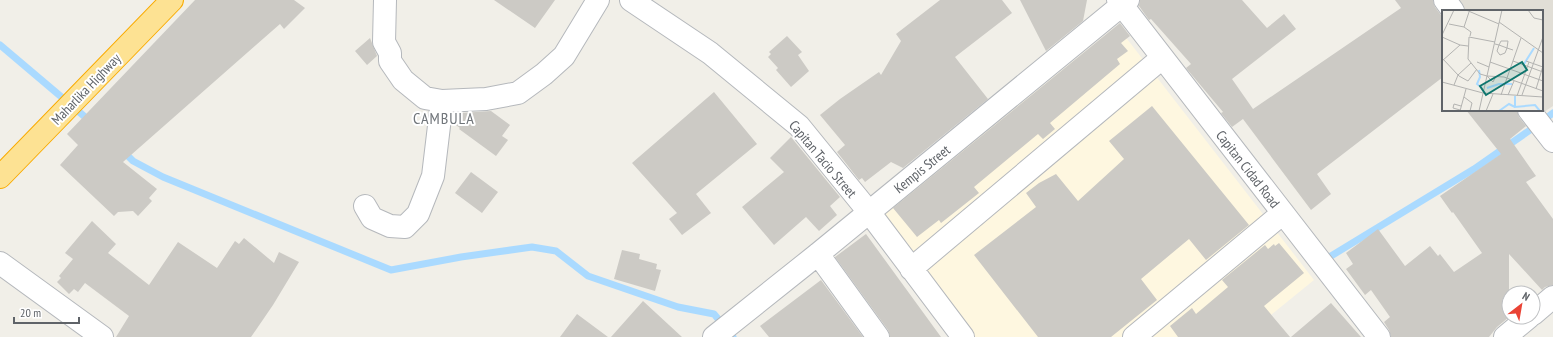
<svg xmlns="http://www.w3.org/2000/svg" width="1553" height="337" viewBox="0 0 1553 337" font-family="'PT Sans Narrow',sans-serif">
	<rect width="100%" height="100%" fill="#f1efe8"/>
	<path fill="#fef7e0" d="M1117,26L1314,280L1244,337H975L884,214Z"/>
	<path fill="#e1ded6" d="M1453,0H1553V106L1541,114L1542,110V11H1462Z"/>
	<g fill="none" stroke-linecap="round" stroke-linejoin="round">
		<path stroke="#aadaff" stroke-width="7" d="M0,45L91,122
			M1549,116L1553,113
			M123,151L133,161L163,177L391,270L461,257L532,247L556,251L588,276L678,307L714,314L733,337
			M1331,256L1474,169L1533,128"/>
	</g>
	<path fill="#cccac5" d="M195,0H294L305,8L284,29L280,24L123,162L157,189L149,198L152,201L138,216L133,211L118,212L114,216L60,165L78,145L67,134Z
		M494,0H555L535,28Z
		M940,0H1002L1012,13L955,57L988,99L903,168L891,162L865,182L862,178L859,180L837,152L845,145L820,115L840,99L879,72L881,75L901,41L896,34Z
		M1020,0H1087L1083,21L1046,51Z
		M1140,0H1242L1267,28L1284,14L1296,29L1232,79L1253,109L1401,8L1395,0H1433L1435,7L1443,18V77L1317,174L1331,194L1311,210L1243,119L1232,127L1221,113L1223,112L1186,68L1191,64L1151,19L1149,20L1139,6Z
		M1120,23L1130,36L1121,43L1128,51L1117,59L1120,64L1050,123L1055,129L1043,139L1038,134L974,187L979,193L941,223L939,220L917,237L893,208Z
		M787,36L802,52L798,55L809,71L791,87L776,70L778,68L768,57L771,54L769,52Z
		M370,38L377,56L367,65L355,51Z
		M714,92L757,144L696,194L711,213L682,235L669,219L677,213L632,163Z
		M1152,106L1249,225L1206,260L1189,239L1141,279L1157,300L1111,337H1038L974,255L1036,207L1026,193L1039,183L1056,174L1078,201L1124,159L1109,141Z
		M1466,110H1517L1519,117L1526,126L1510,139L1536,176L1526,182L1553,219V285L1545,287L1542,290L1509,254V317L1497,327L1489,337H1391L1389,330L1384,322L1390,317L1371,290L1365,295L1346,269L1353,264L1346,253L1378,229L1405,266L1430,246L1438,256L1440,254L1454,272L1482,253L1453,212L1452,213L1440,196L1501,154Z
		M491,111L510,125L502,136L508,140L496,156L459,129L460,128L453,123L461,113Z
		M791,137L840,197L830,206L837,215L819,231L806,217L774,245L742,207L784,172L770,158Z
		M471,172L498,192L482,213L455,193Z
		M92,221L116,244L108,253L149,285L178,242L217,268L235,241L239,244L244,238L274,263L279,252L299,262L273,305L251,337H116L129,316L85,283L78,292L74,289L69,294L57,282L61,278L59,276L73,259L65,253Z
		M866,234L941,337H890L888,330L835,257Z
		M1279,243L1304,273L1264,306L1290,337H1178L1170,326L1192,308L1196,314L1228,287L1222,280L1265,245L1268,249L1274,244L1275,246Z
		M622,250L640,254L639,259L657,264L656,269L661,270L655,291L614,279Z
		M821,280L863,337H769L760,326Z
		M643,301L682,337H611Z
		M1331,303L1361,337H1291Z
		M577,314L608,337H560Z"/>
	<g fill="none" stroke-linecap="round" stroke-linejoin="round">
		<g stroke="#b5b8bc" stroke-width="24">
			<path id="minor" d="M385,0L384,42L390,53V61L403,80L425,98L442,101L486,99L518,93L544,74L564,56L598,0
				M631,0L710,53L799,126L869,212L963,337
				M1118,0L1379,337
				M1445,0L1453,11
				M1529,110L1553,141
				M365,206L372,218L390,226L405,227L418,214L433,176L442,101
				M818,254L878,337
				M0,263L102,337
				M911,269L1162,58
				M1533,314L1553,297
				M714,337L818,254L1128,0
				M1134,337L1283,213
				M1505,337L1529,317"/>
		</g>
		<g stroke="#f9ab00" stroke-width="24">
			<path id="highway" d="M0,177L172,0"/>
		</g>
		<use href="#minor" stroke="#fff" stroke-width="22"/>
		<use href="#highway" stroke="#fde293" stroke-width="22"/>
	</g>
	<g text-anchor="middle" stroke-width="4" stroke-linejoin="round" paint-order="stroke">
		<g font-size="14" fill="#5f6368" stroke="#fff">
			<text transform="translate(86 89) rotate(-46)" y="5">Maharlika Highway</text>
			<text transform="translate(823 159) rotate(50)" y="5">Capitan Tacio Street</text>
			<text transform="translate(922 169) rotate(-39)" y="5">Kempis Street</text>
			<text transform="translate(1248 169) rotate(52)" y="5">Capitan Cidad Road</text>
		</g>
		<g font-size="16" letter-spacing="1" fill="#70757a" stroke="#fff">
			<text x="444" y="124">CAMBULA</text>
		</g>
	</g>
	<g transform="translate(1442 10)">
		<rect width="101" height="101" fill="#f1efe8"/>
		<path fill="none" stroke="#aadaff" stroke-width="2" d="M82,54L92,38M37,60L38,67L35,74L39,77M45,78L57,74H70M73,86V97L93,95L98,101M57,101L67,94L73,97"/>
		<path fill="none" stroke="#b3b3b1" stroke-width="1" d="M24,0L57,14M86,0L92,8L101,10M57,12L101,43M7,14L22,17L27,2M22,17L29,22L28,26M0,25L12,0M0,27L18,35M53,34L57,35L65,38L66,31H59L57,35L55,41L58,45L63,43L65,38L71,40M0,48L17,66L26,71L35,59M0,51L18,35L26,36M71,51L101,62M84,51L101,57M35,52L47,57M48,52L101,71M45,66L38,64L26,49L27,27L53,32M45,66L62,67L101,81M45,66L51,72L54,66M0,72L41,83M12,75L16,65L29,53M94,79L101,56M41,83L101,87M59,85L79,28M66,85L72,71M80,85L101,27M75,86L87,52M22,87L30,93L28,101M18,100L11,98L12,94L19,96M18,101L24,79M37,101L60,0M44,101L51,84"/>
		<path fill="#0f766e" fill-opacity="0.15" stroke="#0f766e" stroke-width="2" d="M80,52L85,60L44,85L38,76Z"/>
		<rect width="101" height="101" fill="none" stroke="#5f6368" stroke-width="2"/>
	</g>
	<g transform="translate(1521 305) rotate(31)"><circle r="19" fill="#ffffff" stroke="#bfc1c3"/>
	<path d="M0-3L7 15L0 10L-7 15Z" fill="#ea4335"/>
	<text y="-6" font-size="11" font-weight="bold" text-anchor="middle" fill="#5f6368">N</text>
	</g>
	<path d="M14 317v6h65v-6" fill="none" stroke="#5f6368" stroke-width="2"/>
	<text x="20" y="317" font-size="12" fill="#5f6368" stroke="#ffffff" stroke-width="3" paint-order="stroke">20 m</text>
</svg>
